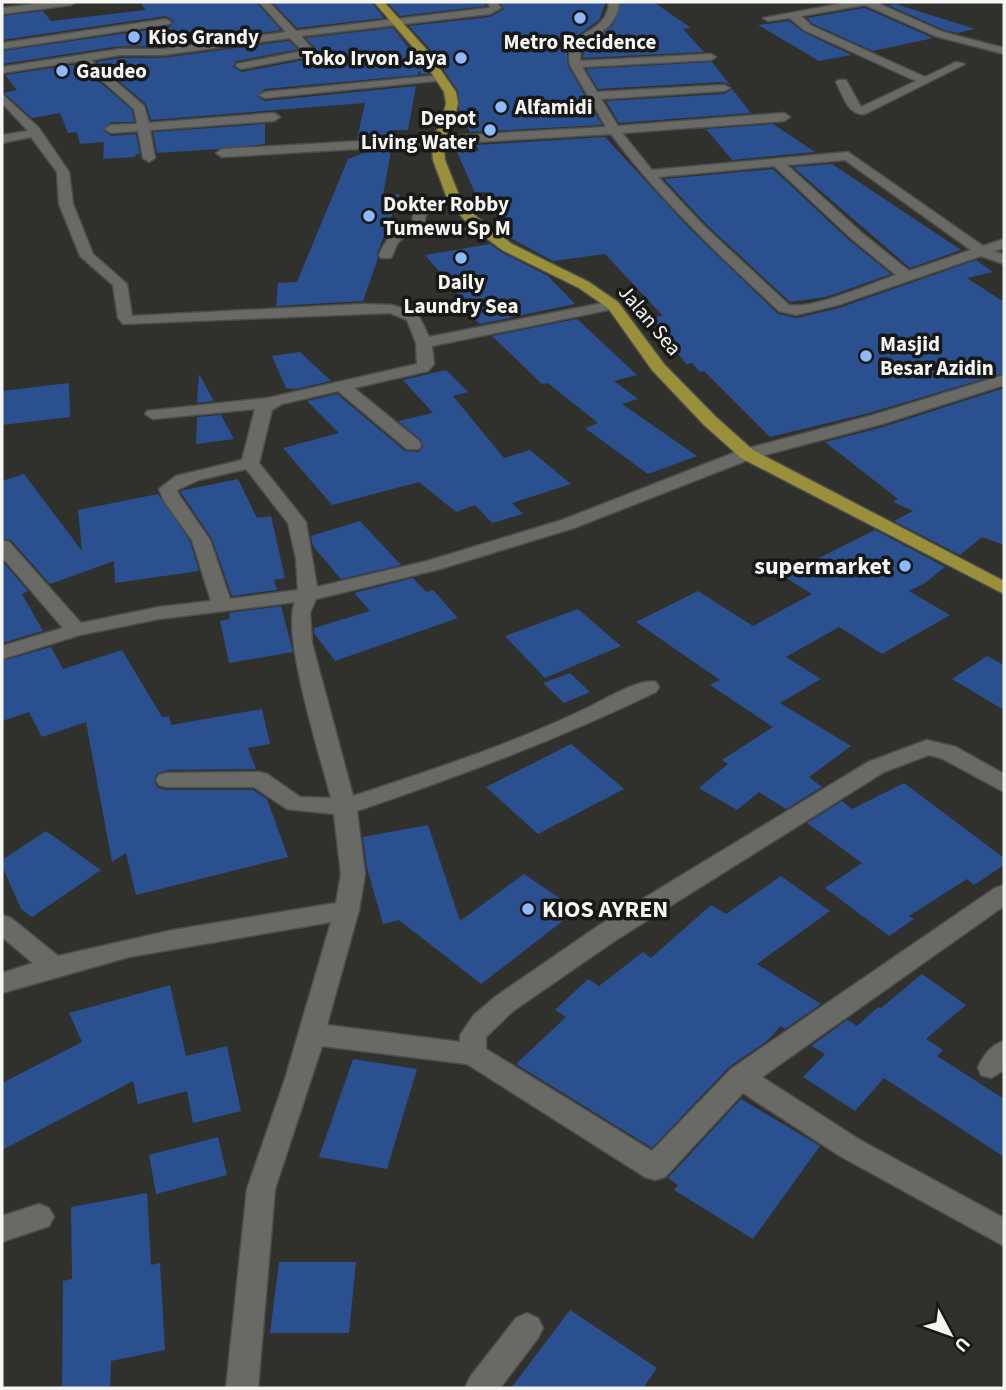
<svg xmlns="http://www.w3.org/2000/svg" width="1006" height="1390" viewBox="0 0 1006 1390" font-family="'Source Sans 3',sans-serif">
	<rect width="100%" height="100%" fill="#30302d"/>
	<path fill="#3a3830" d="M275,18L291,35L393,20L407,39L160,72L147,57L131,48L121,49L112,43Z"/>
	<path fill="#2b5090" d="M140,2H256L281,30L163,46H120L2,64V51L170,27L174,21L166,16L2,40V16L43,11L51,21L146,10Z
		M272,2H371L384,18L297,28Z
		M387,2H484L486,6L400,16Z
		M500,2H606L599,20L577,36L567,53L568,66L602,125L470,132L459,111L458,91L429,48L409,26L490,17L504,9Z
		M621,2L655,3L691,28L683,29L704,52L583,58L584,47L613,25Z
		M896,4L975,29L957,33L944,30L888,5Z
		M864,8H865L933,38L873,51L813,24L807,18Z
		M789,21L803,32L852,55L819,61L758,25Z
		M393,28L429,74H421L419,70L418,75L265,89L257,96L265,101L416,86L408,130H394L393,137L357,139L365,103L151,120L146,104L97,62L120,58H163L289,41L298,49L236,61L233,67L242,72L314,58L316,49L306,38Z
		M712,62L730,85L724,82L598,89L586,69Z
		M79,64L132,110L134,122H111L103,130L111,136L136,134L140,154H136L135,157L103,159L104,142L80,144L77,132L68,133L60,113L32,118L4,93L17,90L5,75Z
		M732,89L751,113L619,123L606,101L724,94Z
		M265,124V144L218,149L157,153L153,132Z
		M773,124L815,152L732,160L706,129Z
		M605,137L689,228L778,314L797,318L839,308L976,260L993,272L967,278L1004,302V373L869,413L770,437L704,371L700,372L692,363L686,364L651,317L663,316L605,254L553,261L503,234L485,192L475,193L457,152L479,151L476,145Z
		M391,150L383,196L400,194L377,254L378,258L363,301L276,306L278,283L297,282L348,159L369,151Z
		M832,164L961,250L910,268L793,167Z
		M773,169L850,241L891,274L826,297L790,302L707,225L664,179Z
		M490,244L501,252L548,276L575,304L480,324L452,298L461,297L425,255Z
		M577,319L637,375L614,381L638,399L622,404L697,456L648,474L585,428L598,423L548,383L542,384L492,336Z
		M300,352L331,381L295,389L286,388L272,356Z
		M446,370L468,392L453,396L504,458L530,450L571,484L512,503L523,514L492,523L475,505L456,512L419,482L332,505L283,448L339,433L307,401L337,394L405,451L419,452L423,446L421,440L398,421L433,413L403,380Z
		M199,374L214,401L197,403Z
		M69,383L70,417L2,425V391Z
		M1004,388V545L982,537L960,555L894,521L913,511L893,502L898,499L825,442L883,427Z
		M221,415L234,439L196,444L197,417Z
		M24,474L82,551L78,510L158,494L190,541L199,571L115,583L114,561L50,584L11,540L2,538V481Z
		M238,479L257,518L271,516L285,578L274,580L277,590L232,596L212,539L180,491Z
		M360,521L401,565L341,579L313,546L311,536Z
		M875,530L945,567L925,583L909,591L950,615L882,654L839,627L786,657L821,679L780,703L851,746L809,777L822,787L786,809L759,792L737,810L699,788L728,764L722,760L773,727L710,685L720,680L636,622L698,591L753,626L812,594L783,576Z
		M2,561L28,591L22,594L43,631L2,643Z
		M413,578L426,592L433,590L458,618L335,661L314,633V628L370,611L354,593Z
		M281,606L293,652L229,663L220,621L230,619L229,613Z
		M578,609L621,646L545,678L505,636Z
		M51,647L63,669L122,650L162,717L169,716L171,725L262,709L270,744L248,748L256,769L167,770L157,774L154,781L158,788L167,790H253L267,799L288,857L136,895L126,853L112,862L86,722L42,737L29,712L2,721V661Z
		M987,656L1004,665V710L952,679Z
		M570,673L590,692L564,703L543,683Z
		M571,744L624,789L538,834L486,787Z
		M904,783L1004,858V865L974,885L967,879L909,916L914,919L889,936L825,888L862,863L807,823L842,801L852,809Z
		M428,825L460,921L524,874L577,910L481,984L399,920L383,924L367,868L363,837Z
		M46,831L101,870L32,917L21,909L2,866V860Z
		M781,876L830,911L757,964L821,1004L785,1029L781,1026L767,1041L729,1067L652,1148L516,1064L566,1017L555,1010L588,979L599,986L643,952L651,958L711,905L726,914Z
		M922,974L966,1005L926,1039L943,1050L937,1056L1004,1099V1157L884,1078L855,1111L803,1077L825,1054L811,1046L847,1020L857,1026L878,1007L881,1008Z
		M170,985L186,1056L227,1046L241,1111L193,1123L187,1091L138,1104L133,1081L2,1150V1083L82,1042L69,1013Z
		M353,1059L417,1069L387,1169L319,1157Z
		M741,1099L820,1146L753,1239L674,1190L678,1185L668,1178Z
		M218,1137L227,1175L156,1194L149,1155Z
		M147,1193L151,1265L160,1263L165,1350L111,1361L110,1388H62L63,1281L72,1279L71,1207Z
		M279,1262H356L349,1333H270Z
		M570,1310L657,1368L643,1388H511Z"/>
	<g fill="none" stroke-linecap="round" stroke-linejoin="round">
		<g stroke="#4d4d4a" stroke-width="3">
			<path id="minor" d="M50,2H76L71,5L2,14V8Z
				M259,2H269L296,31L488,8L490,7L487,2H497L501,8L490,14L301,36L314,51V55L241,69L236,66L237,64L303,51L290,38L163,55H120L91,60L144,106L149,123L274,113L280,117L274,121L150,130L155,158L149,162L143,158L138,131L111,133L105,129L111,125L137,124L134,109L80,61L2,73V67L120,49H163L286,32Z
				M609,2H619C618,26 599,34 581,46L580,61L711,54L716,57L711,60L582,67L597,92L724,85L730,88L724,91L601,99L618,126L784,113L790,117L784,121L622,133L652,170L848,152L983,246L1004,239V248L994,251L1004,255V264L981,256L838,305L796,315L779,311C719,255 660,200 611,134L222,157L216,153L222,149L606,127L570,65C563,27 607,38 609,2ZM845,160L971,250L909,271L862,233L787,165ZM774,166L852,239L896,275C873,283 811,310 789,305L705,227L658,177Z
				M850,2H875L943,32L1004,48V54L935,36L865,5L801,16L812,26L925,77L956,62L965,64L865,114C848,116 843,95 836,82L838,80H846L861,107L916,81L804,30L790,18L768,21L763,18Z
				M166,19L171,22L170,24L2,49V43Z
				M441,75L445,76V80L265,98L259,95L265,92Z
				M2,94L39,128L69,172L73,204L93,254L127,284L132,316L363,304L392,305L418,314L429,337L613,301L620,305L613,309L432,346L434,364L428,371L354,388L419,441L421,445L419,449H407L338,391L282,404L272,410L259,463L306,522L317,587L427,561L562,520L741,450L870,416L1004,375V385L882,424L753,458L574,528L440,569L316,599L310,613L312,643L353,796C432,770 512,744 587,708C604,700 639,678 656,682L659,687L656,692C559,739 459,776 357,811L365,874L359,910L327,1025L460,1042V1035L474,1015L495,997L598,926L868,762L927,740L956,747L1004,774V792L941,758L929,755L884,772L616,940L513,1011L486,1037V1049L652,1151L731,1069L995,888L1004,885V906L762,1077L860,1140L1004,1218V1246L840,1156L743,1093L665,1177L655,1180L645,1177L467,1064L322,1046L275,1189L258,1388H226L247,1189L285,1079L331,922L129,957L2,993V973L33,963L2,937V915L11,918L58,956L173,930L336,903L341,874L334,814L287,809L254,787H167L159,785L156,780L159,775L167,773L259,772L267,774L300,797L331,798C321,759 281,633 295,602L159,619L80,635L2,659V646L63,628L2,557V540L9,542L81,623L159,607L211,601L192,540L164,501L159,489L176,476L242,460L255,409L153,419L145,414L147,411L268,398L417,364L416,343L407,320L390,313L123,324L118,318L113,285L80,256L59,204L57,172L31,137L2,143V135L28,131L2,103ZM246,469L288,523L296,559L298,590L230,599L210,540L179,495L177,490L199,480Z
				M421,203L428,207L424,223L483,226L490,230C471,246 420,215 398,243C395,247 394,253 391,258H381L379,255C386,238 394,231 412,225L414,207Z
				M1004,1041V1070L991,1078L981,1075L978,1067C984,1055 991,1045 1004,1041Z
				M39,1204L49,1208L54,1217L49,1226L2,1242V1216Z
				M527,1313L538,1318L543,1328L538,1338L500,1388H465L470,1377L516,1318Z"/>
		</g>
		<g stroke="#4d4d4a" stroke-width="3">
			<path id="major" d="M374,2H384L427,50L456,92L458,103L454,122L443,140L445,160L461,200L478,218L512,244L589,282L618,302L664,364L716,417L753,450L1004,581V594L741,458L704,425L652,370L608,308L579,288L502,250L468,224L448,201L433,160L431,140L442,122L446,103L444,92L419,54Z"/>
		</g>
		<use href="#minor" fill="#696965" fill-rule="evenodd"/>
		<use href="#major" fill="#9a8f3a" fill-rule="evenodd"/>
	</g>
	<g fill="#8fb8fd" stroke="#181816" stroke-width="2.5">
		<circle cx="580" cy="18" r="7"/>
		<circle cx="134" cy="37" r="7"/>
		<circle cx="461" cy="58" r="7"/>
		<circle cx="62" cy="71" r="7"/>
		<circle cx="501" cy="107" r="7"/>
		<circle cx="490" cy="130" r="7"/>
		<circle cx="369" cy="216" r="7"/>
		<circle cx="461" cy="258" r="7"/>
		<circle cx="866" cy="356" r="7"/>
		<circle cx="905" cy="566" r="7"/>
		<circle cx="528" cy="909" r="7"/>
	</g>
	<g text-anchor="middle" stroke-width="7" stroke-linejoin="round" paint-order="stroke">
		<g font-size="21" font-weight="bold" fill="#f5f5f3" stroke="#181816" text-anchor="start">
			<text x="148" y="44">Kios Grandy</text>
			<text x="580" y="49" text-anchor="middle">Metro Recidence</text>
			<text x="447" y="65" text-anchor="end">Toko Irvon Jaya</text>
			<text x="76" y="78">Gaudeo</text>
			<text x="515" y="114">Alfamidi</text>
			<text x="476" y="125" text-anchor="end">Depot<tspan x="476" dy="24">Living Water</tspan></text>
			<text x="383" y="211">Dokter Robby<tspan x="383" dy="24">Tumewu Sp M</tspan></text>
			<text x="461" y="289" text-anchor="middle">Daily<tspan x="461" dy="24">Laundry Sea</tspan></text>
			<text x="880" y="351">Masjid<tspan x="880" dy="24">Besar Azidin</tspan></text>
		</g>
		<g font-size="21" fill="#f5f5f3" stroke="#181816">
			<text transform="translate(650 320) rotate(50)" y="7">Jalan Sea</text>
		</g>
		<g font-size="24" font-weight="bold" fill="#f5f5f3" stroke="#181816" text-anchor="end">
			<text x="891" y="574">supermarket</text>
			<text x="542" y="917" text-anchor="start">KIOS AYREN</text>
		</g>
	</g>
	<rect width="1006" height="1390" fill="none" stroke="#f5f5f3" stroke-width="7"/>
	<g transform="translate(950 1334) rotate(131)" stroke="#181816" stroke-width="5" paint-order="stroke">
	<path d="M0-5L12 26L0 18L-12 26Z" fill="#f5f5f3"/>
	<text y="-10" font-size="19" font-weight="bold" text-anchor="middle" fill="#f5f5f3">U</text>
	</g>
</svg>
